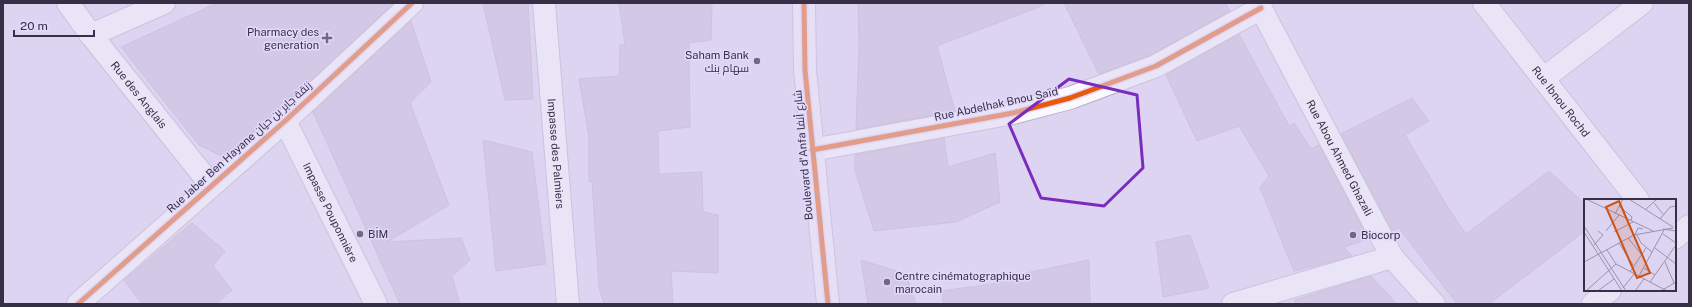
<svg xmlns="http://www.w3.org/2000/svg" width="1692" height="307" viewBox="0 0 1692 307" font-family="'Public Sans',Cairo,sans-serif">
	<rect width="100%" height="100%" fill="#ddd4f2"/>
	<path fill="#c8bbd4" stroke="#baafc5" d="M217,3H394L277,112L223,157L199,145L121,47Z
		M483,3H528L533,99L505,100Z
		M619,3H712L711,40L689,43L690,127L658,131L659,174L702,172L703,212L718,215V273L671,271L673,304H604L599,287L592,181L589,182V137L579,79L619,76L620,45H625Z
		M858,3H1043L1044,5L937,46L955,111L856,129L859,46Z
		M1064,3H1225L1230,11L1151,55L1099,74Z
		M411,21L431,82L410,103L449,205L387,242L461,238L470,260L452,276L460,304H400L313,112Z
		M1239,34L1289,126L1294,123L1311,149L1319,145L1368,239L1344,247L1352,256L1319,265L1294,271L1260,188L1269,176L1239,126L1197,141L1166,75Z
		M1412,98L1429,121L1405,135L1450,211L1466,234L1549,171L1585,204V231L1489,304H1457L1399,228L1392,231L1341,134Z
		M944,138L948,167L995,153L1000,202L956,222L874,231L855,170V155Z
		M483,140L532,152L546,264L496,271Z
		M192,223L225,251L213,266L232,290L216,304H142L124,280Z
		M1190,235L1209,288L1163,297L1156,242Z
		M861,260L906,274L916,304H868Z
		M1089,260L1090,304H943L942,291L998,283L997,279Z
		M1371,276L1397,304H1295V300Z"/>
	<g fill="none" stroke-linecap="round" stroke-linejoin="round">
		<g stroke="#b6afc6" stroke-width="24">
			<g id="minor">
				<path id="s1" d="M68,3L91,35L211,185"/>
				<path id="s2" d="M544,3L568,304"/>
				<path id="s3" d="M1258,3L1392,257L1434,304"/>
				<path id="s4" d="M1484,3L1638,200"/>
				<path d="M91,35L164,3"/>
				<path d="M1543,79L1642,3"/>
				<path id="s5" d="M285,121L376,304"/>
				<path d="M812,150L1013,113L1070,98L1156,66L1261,8"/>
				<path d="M1675,238L1689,226"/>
				<path d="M78,304L285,121L412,3"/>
				<path d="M1233,304L1392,257"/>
				<path d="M1593,304L1610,290"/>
			</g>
		</g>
		<g stroke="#bab2cb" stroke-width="24">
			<path id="major" d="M804,3L805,70L828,304"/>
		</g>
		<use href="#minor" stroke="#faf9fd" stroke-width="22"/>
		<use href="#major" stroke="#f1eef8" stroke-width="22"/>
		<g stroke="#e2d9fa" stroke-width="8">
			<path id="cycleway" d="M804,3L805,70L828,304
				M812,150L1013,113L1070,98L1156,66L1261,8
				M78,304L285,121L412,3"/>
		</g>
		<use href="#cycleway" stroke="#e8590c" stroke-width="5"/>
	</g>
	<path d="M0 0H1692V307H0ZM1069,79L1137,95L1143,168L1104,206L1041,198L1009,124Z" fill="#ddd4f2" fill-opacity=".55" fill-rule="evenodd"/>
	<path fill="none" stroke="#7b2cbf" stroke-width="3" stroke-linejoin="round" d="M1069,79L1137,95L1143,168L1104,206L1041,198L1009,124Z"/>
	<g fill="#706982" stroke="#e2d9fa" stroke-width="1.5">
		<path d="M325 32h4v4h4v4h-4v4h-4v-4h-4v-4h4z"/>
		<circle cx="757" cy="61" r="4"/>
		<circle cx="360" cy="234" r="4"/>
		<circle cx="1353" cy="235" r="4"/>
		<circle cx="887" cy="282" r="4"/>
	</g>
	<g text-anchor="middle" stroke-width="3" stroke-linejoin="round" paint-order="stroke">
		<g font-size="11" fill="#362f45" stroke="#e2d9fa" text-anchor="start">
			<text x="319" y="36" text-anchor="end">Pharmacy des<tspan x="319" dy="13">generation</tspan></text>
			<text x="749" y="59" text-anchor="end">Saham Bank<tspan x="749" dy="13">سهام بنك</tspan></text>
			<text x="368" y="238">BİM</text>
			<text x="1361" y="239">Biocorp</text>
			<text x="895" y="280">Centre cinématographique<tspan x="895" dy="13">marocain</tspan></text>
		</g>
		<g font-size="11" fill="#362f45" stroke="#e2d9fa">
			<text dy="4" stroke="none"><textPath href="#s1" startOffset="116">Rue des Anglais</textPath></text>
			<text dy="4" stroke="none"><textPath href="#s4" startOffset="125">Rue Ibnou Rochd</textPath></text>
			<text transform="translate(996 104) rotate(-12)" y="4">Rue Abdelhak Bnou Saïd</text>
			<text transform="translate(239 147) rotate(-42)" y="4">Rue Jaber Ben Hayane زنقة جابر بن حيان</text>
			<text dy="4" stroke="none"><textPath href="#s2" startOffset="151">Impasse des Palmiers</textPath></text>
			<text transform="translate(803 155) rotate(-95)" y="4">Boulevard d'Anfa شارع أنفا</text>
			<text dy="4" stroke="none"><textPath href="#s3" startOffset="175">Rue Abou Ahmed Ghazali</textPath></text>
			<text dy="4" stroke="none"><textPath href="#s5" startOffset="102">Impasse Pouponnière</textPath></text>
		</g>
	</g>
	<g transform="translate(1584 199)">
		<rect width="92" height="92" fill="#ddd4f2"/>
		<path fill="none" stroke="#9a92ad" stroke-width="1" d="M2,0L69,32M45,0L89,28M70,4L79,15M35,7L48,18L47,22M62,10L73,0M31,15L39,0M76,20L86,8L92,7M0,27L42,92M79,30L92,32M22,32L35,16M0,33L38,92M30,33L49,23M79,35L92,44M51,36L54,29L59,30M53,36L57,44L68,53M44,39L58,56M35,44L49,66M10,46L19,36L14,32M71,49L92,65M23,51L32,65L83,92M0,63L50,36L89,29M81,63L90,84M60,69L71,76M46,73L62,49M55,77L80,31M66,83L92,46M39,89L50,75M15,91L30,80M2,92L32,65M51,92L60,80M77,92L92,83"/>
		<path fill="#cd5315" fill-opacity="0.15" stroke="#cd5315" stroke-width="2" d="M35,2L66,74L53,79L22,8Z"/>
		<rect width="92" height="92" fill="none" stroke="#362f45" stroke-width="2"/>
	</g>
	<rect width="1692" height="307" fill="none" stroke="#362f45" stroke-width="8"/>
	<path d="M14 30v6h80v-6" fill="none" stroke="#362f45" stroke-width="2"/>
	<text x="20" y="30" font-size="12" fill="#362f45" stroke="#e2d9fa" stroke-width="3" paint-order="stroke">20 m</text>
</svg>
